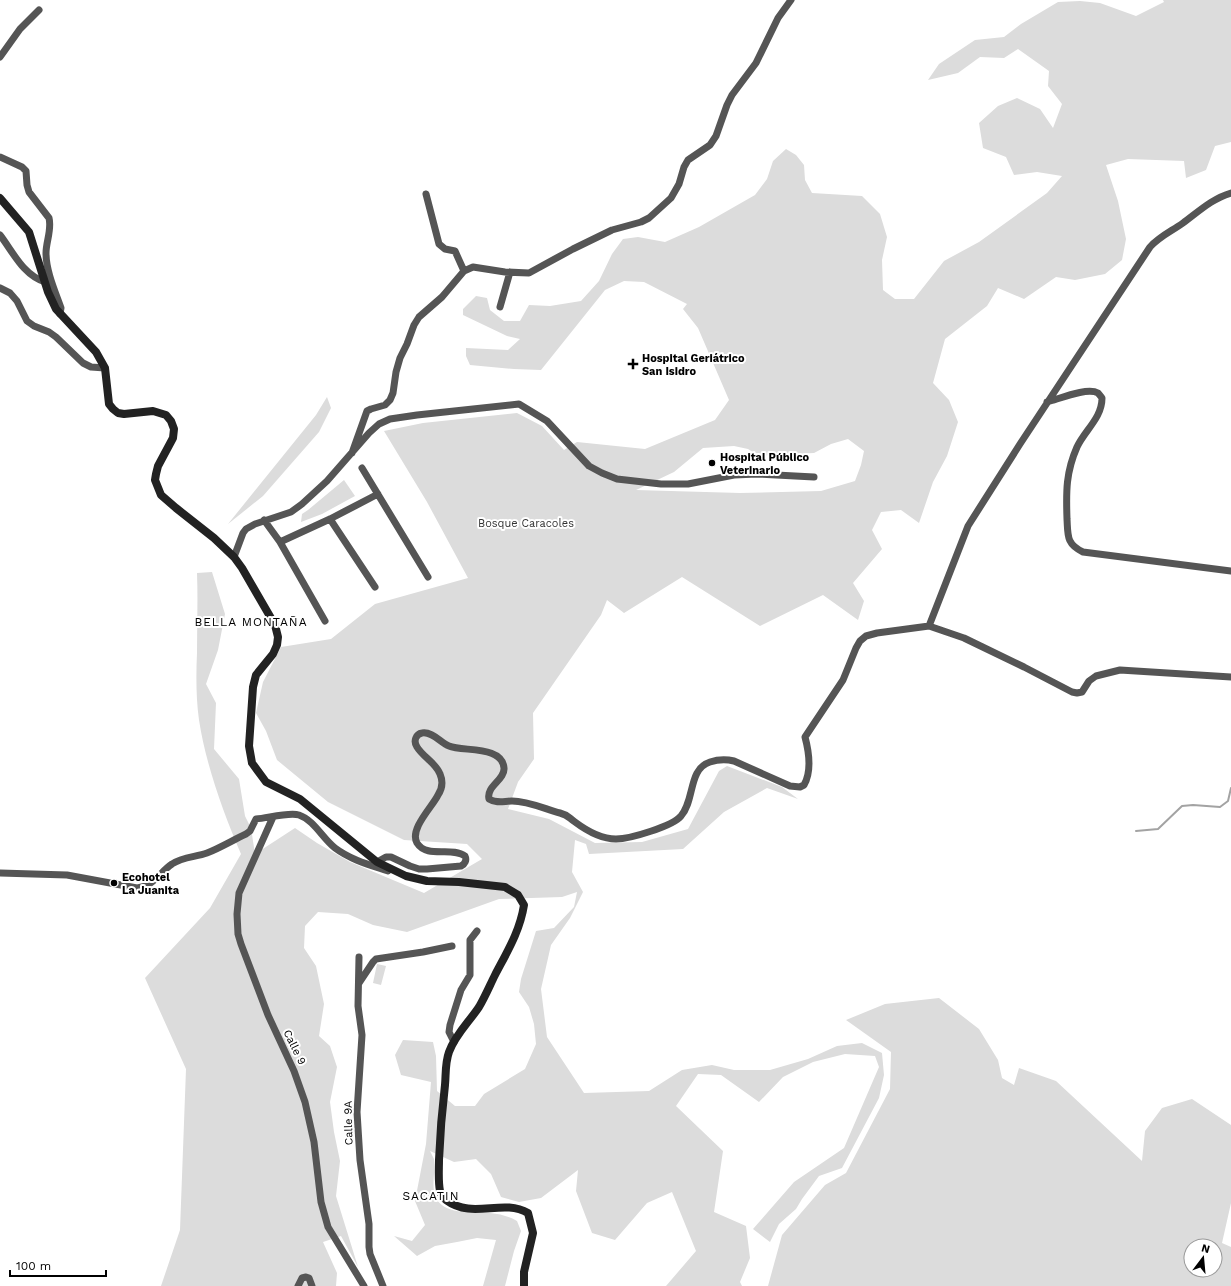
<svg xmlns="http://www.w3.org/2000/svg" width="1231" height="1286" viewBox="0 0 1231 1286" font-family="'Work Sans',sans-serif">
	<rect width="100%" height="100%" fill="#fff"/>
	<path fill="#dcdcdc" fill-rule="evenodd" d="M1163,0H1231V142L1215,146L1206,170L1186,178L1184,161L1128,159L1106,165L1118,201L1126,239L1122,260L1105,274L1075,280L1056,277L1024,299L998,288L987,306L945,339L933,383L949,400L958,422L947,456L933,482L919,523L901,510L881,512L872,530L882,549L853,583L864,601L858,620L823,595L760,626L682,577L624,613L607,600L601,615L533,713L534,759L518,782L508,809L549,819L595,843L642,842L688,829L719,771L727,766L782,787L798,799L767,788L724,812L683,849L589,854L586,844L575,840L572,872L583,892L570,918L551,945L541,989L547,1037L584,1093L649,1091L682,1070L712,1065L734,1070H770L808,1059L837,1046L862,1043L882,1053L884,1075L879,1098L842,1168L819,1176L802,1199L796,1209L779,1224L770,1242L753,1229L794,1182L844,1148L879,1067L875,1056L845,1054L813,1062L783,1077L759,1102L721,1075L698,1074L676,1106L723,1151L714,1212L746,1226L750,1258L740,1282L742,1286H666L696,1251L672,1192L647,1203L615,1240L592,1233L576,1191L578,1170L541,1198L519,1202L501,1197L491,1174L476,1159L454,1162L430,1151C431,1153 433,1157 434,1159C436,1171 430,1189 437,1200C447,1215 475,1212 490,1213C500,1214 508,1216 517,1221L521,1231L514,1251L505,1286H483L496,1240L477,1238L457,1242L435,1246L417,1256L394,1236L412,1241L425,1225L415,1201L426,1144L431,1082L401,1075L395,1055L403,1040L433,1042L436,1056L437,1091L455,1106H475L484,1094L525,1069L536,1044L534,1024L529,1007L519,992L521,979L536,931L554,928L574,907L577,892L562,897L499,899L407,932L373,925L348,914L318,912L305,926L304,948L316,966L324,1004L319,1036L330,1046L337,1067L330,1102L334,1132L340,1161L336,1196L358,1267L341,1236L323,1242L337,1273L336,1286H161L180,1230L186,1069L145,978L210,908L241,854C223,812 206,765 199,720C196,698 196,675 197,653C197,626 198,600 197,573L212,572L225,614L218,650L206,684L216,703L214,749L239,779L245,816L251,828L255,854L295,828L317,843L350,862L424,893L482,859L467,844L404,840L328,802L277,760L266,731L256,713L263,682L281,647L331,639L375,604L468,578L427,502L384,431L423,423L517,413L542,426L564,450L577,442L645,449L715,420L729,400L698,328L683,309L687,304L644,282L624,281L605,290L541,370L514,369L470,365L466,356V348L508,350L520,339L507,336L463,315V309L476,296L487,298L490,310L504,321H520L529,305L550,306L581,301L599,281L612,254L623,239L638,237L665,242L699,227L755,195L767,179L773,161L786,149L796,155L804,165L805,180L812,193L862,196L880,214L887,237L882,260L883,290L895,299H914L944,261L979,242L1047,193L1062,176L1037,172L1014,175L1006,157L983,148L979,123L998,106L1017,98L1040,109L1053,128L1062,104L1048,86L1049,71L1018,49L1004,58L980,57L958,73L928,80L939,64L975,40L1004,37L1021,24L1058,2L1080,1L1100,3L1136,16L1164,2ZM848,439L864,451L861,465L855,481L821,491L740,493L636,490L674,472L703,448L734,446L748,449L759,456L814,453L831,444Z
		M327,397L331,408L319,432L263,496L228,524L316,415Z
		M344,480L355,496L322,514L301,522L302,514L308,510Z
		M377,964L386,966L381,985L373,983Z
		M939,998L979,1029L998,1060L1002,1078L1014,1085L1019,1068L1056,1081L1142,1161L1145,1131L1162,1108L1192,1099L1231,1125V1203L1222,1243L1231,1247V1286H768L782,1235L825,1185L846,1173L890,1089L891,1052L846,1020L885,1004ZM1191,1246H1215V1270H1191Z"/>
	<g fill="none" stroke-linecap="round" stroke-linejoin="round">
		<path stroke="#a3a3a3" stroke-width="2" d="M1136,831L1158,829L1182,806L1193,805L1220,807L1228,801L1231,788"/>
		<path stroke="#555" stroke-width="7" d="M0,57L20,29L39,10
			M0,157L22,167L26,171L27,185L29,192L49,218C52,229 46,242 46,253C46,271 55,291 61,308L60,314
			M426,194L439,244L445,249L455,251L464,271
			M0,235C13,252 23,275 45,282
			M0,288L10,293L17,301L27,321L34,326L49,332L56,337L83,363L91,367L105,368
			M500,307L510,272
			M1047,402C1059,399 1087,387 1098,393C1100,395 1101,397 1102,398C1102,418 1085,430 1077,447C1066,472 1066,491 1067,519C1068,535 1066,544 1083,552L1231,571
			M352,453L367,411L371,409L385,405L390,400L393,393L396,372L400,358L407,344L414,325L419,317L442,297L464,271L473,267L505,272L529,273L573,249L612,230L641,222L649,218L671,198L679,184L684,167L688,160L710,145L716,136L727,105L732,95L756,63L778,18L791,0
			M362,468L428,577
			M330,519L375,587
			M264,520L280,542L325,621
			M280,542L330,519L378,494
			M234,557L243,533L246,529L255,524L291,512L302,504L327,481L369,433L379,424L390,419L417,415L519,404L547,421L589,466L602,473L617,479L661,484H688L734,475L757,474L814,477
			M929,626L968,526L1020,444L1150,247C1160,236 1172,231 1183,223C1198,212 1213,198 1231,193
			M273,817L239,893L237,914L238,934L241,944L268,1015L294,1071L305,1102L314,1142L321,1202L328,1227L364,1286
			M377,862L386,857H391L410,866L419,869H427L461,866C465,864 467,860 465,856C452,846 427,859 417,843C409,829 433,806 438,795C442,789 443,781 440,774C436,763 423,757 417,747C413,741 416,734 422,733C432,731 441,743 449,746C463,752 502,745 504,768C505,780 486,786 489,799C497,804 504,801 512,801C528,801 545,809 560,813C568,815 568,817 575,822C587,831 601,839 616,839C630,839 673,826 681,816C695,800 688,769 710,762C719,759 726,759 734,761L790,786L800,787L804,785C812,771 809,752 805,737L843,680L856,648L860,641L866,636L877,633L929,626L964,638L1024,667L1072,692L1077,693L1082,692L1089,681L1096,676L1120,670L1231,677
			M0,873L67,875L137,888C153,887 160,872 172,864C182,857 196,857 207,853C220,848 233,840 246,834L250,831L256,819C268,818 289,812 299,815C314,820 323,839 335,848C351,860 370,865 388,871
			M359,957L358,1006L362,1035L357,1112L360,1160L369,1224V1247L370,1254L383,1286
			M359,983L373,962L376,959L423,952L452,946
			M454,1042L449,1032L450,1025L461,990L470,975V940L477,931
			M298,1286L302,1278L306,1277L309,1278L312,1286"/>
		<path stroke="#222" stroke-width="8" d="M0,198L29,232L48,292L56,309L96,352L105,368L109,404L113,409L118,413L124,414L153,411L166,415L171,421L174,429L173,438L158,466L156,474L155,480L161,495L176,508L214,538L234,557L242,568L275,625L278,637L277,645L273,654L256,675L253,687L249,746L252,763L266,782L300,799L377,862L406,876L427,881L459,882L505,887L518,895L524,905C520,931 507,952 495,975C490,985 485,997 479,1007C469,1022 455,1035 449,1052C445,1063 446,1074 445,1085C442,1110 440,1135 439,1160C439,1170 438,1181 440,1191C441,1194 443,1198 446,1200C473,1220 502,1198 528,1213L533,1233L524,1272V1286"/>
	</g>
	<g fill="#000" stroke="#fff" stroke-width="1.5">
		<path d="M631 358h4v4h4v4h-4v4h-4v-4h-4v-4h4z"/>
		<circle cx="712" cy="463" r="4"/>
		<circle cx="114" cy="883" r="4"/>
	</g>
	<g text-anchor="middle" stroke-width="4" stroke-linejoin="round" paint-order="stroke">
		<g font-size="11" font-weight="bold" fill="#000" stroke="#fff" text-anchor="start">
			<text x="642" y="362">Hospital Geriátrico<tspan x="642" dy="13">San Isidro</tspan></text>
			<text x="720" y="461">Hospital Público<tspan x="720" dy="13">Veterinario</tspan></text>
			<text x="122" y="881">Ecohotel<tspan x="122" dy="13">La Juanita</tspan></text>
		</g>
		<g font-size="11" fill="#333" stroke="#fff">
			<text x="526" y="527">Bosque Caracoles</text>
		</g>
		<g font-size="11" fill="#000" stroke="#fff">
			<text transform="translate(295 1047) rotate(64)" y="4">Calle 9</text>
			<text transform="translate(348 1123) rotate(-91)" y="4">Calle 9A</text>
		</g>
		<g font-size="12" letter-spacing="1" fill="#000" stroke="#fff">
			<text x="251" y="626">BELLA MONTAÑA</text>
			<text x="431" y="1200">SACATIN</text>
		</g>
	</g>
	<g transform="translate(1203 1258) rotate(16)"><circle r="19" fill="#ffffff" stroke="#999999"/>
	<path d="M0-3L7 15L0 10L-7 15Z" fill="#000000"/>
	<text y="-6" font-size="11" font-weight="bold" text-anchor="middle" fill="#000000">N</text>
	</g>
	<path d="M10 1270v6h96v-6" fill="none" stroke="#000000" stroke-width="2"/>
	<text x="16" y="1270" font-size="12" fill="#000000" stroke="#ffffff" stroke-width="3" paint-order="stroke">100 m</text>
</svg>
